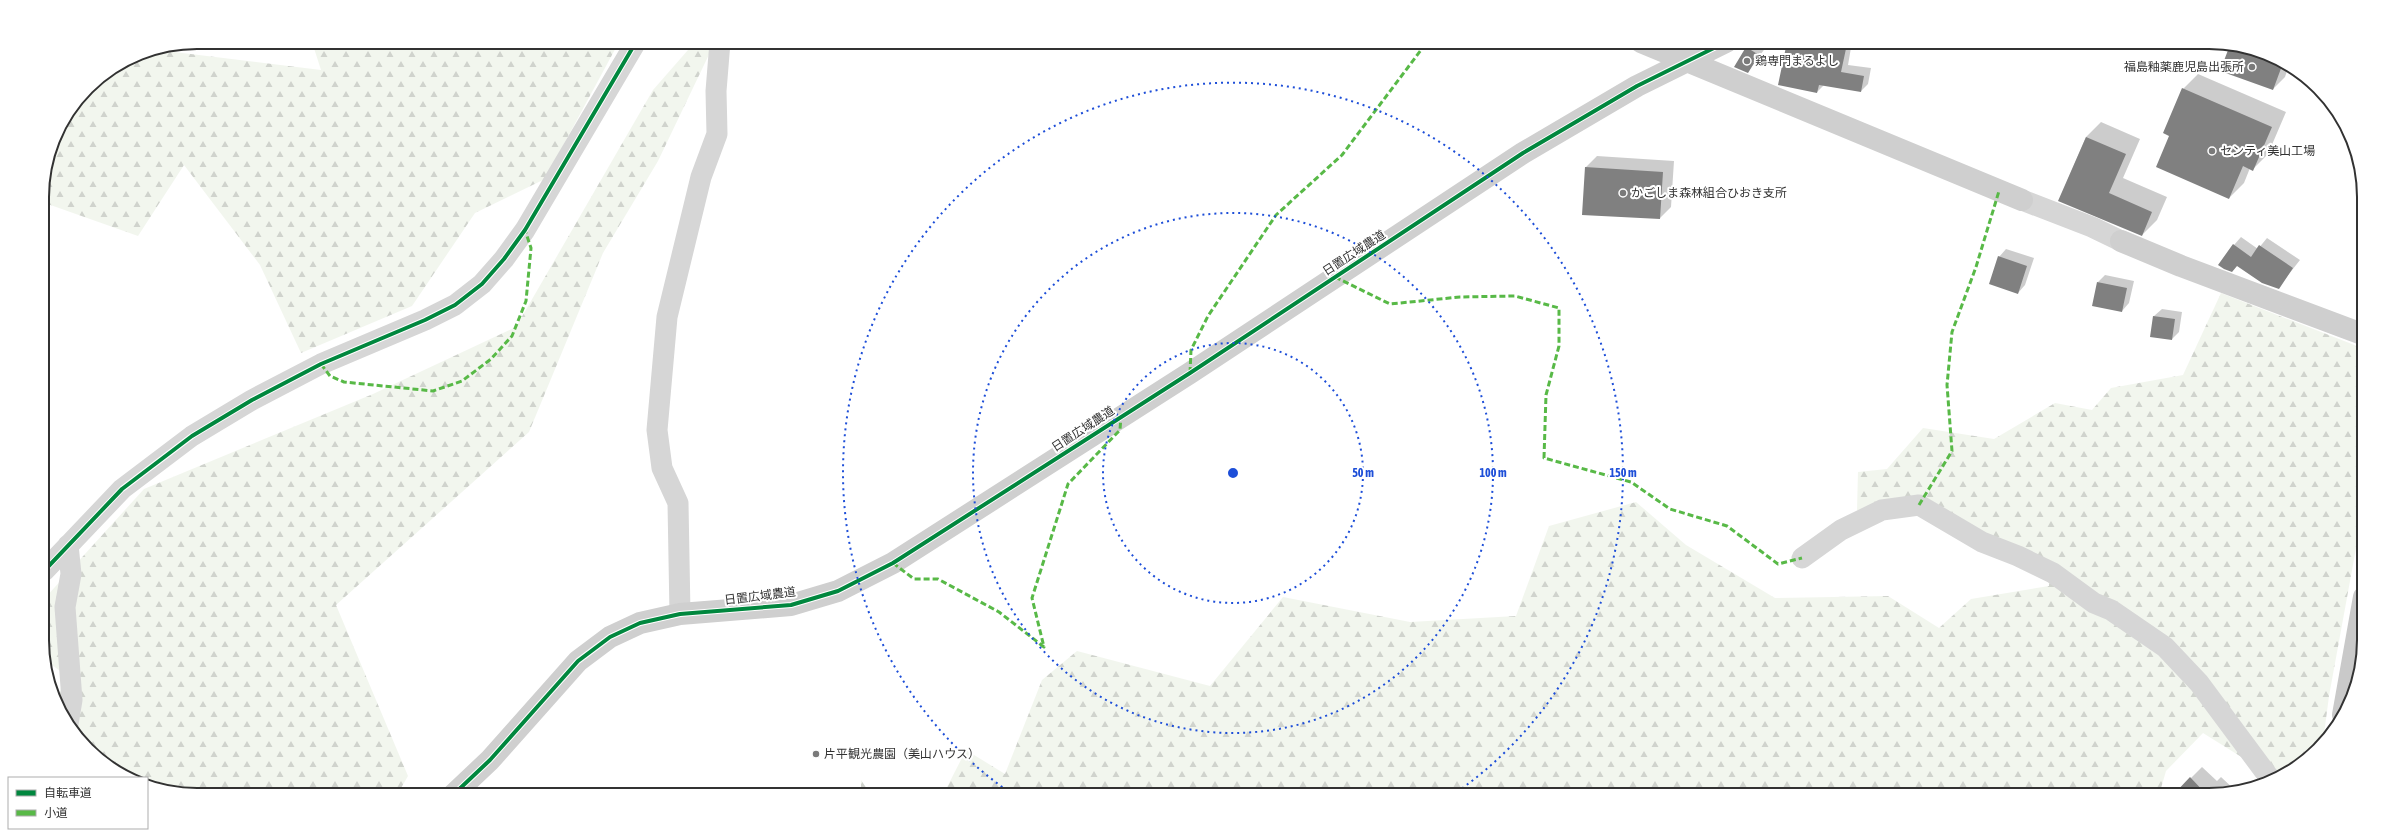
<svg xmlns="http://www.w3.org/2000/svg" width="2406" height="837" viewBox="0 0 2406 837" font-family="'Asap Condensed','Noto Sans JP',sans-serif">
	<defs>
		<pattern id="forest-firs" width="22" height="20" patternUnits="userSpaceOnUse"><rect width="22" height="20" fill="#f2f6ee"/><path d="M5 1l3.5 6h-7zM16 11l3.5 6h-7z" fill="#d0d3cd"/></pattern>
	</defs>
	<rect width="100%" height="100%" fill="#fff"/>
	<path fill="url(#forest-firs)" d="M312,42H619L545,179L475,213L412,306L301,353L260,265L184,165L138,236L42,202V187L54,137L88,87L138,54L158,50L321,70Z
		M695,42H715L658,161L603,253L529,432L336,605L408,776L397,795H197L157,790L147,786V778C141,778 134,779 129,778C106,774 68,728 58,708L63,673L45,660V598L144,489L373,394L516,327L653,90Z
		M2221,293L2362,348L2363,510L2329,696L2323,742L2304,763L2275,778L2203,733L2166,771L2159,795H943L966,750L1005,774L1042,680L1077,651L1210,686L1283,597L1410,622L1516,616L1549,526L1636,502L1686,545L1775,598L1888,596L1939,628L1971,599L2049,586L2048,563L1923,511L1857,510L1858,472L1887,469L1923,428L1994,439L2055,403L2092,410L2111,388L2183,375Z
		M861,780L871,795H861Z"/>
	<path fill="#0003" d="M1752,42H1757L1766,47L1748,72L1747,48Z
		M1788,42H1852L1848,65L1871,68L1868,84L1861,91L1824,85L1817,92L1779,84Z
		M2231,45L2249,47L2289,65L2285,77L2273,89L2222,70Z
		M2198,74L2286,112L2268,154L2253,169L2250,168L2244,183L2229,198L2183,89Z
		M2101,122L2140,139L2123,178L2167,197L2157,220L2142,235L2059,200L2086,137Z
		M1597,156L1674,161L1671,207L1660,218L1583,214L1586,167Z
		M2241,237L2258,249L2267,238L2300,260L2278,288L2234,245Z
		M2006,249L2034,258L2025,285L2018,293L1999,257Z
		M2105,275L2134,281L2129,303L2122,311L2098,282Z
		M2162,309L2182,312L2179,332L2172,339L2151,336L2154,316Z
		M2202,767L2217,781L2221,777L2236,791L2219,795H2174Z"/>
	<path fill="#808080" d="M1787,42L1847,44L1841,72L1864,76L1861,92L1819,85L1817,93L1778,85Z
		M2230,45L2249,47L2283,63L2273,90L2220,71Z
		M1746,47L1759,55L1748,73L1734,67Z
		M2182,88L2272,127L2253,171L2243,166L2229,199L2156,167L2169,136L2163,133Z
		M2086,137L2126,154L2109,193L2152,212L2142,236L2058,201Z
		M1585,167L1663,172L1660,219L1582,215Z
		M2233,244L2251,257L2259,245L2293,268L2279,289L2262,283L2237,266L2232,272L2224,269L2218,265Z
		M1998,256L2027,266L2018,294L1989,284Z
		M2097,282L2127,288L2122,312L2092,306Z
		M2153,316L2175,319L2172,340L2150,337Z
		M2190,777L2207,795H2173Z"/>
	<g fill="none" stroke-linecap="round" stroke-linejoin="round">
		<path stroke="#d6d6d6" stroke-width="21" d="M2022,200L2092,227L2121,241
			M68,545L71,574L65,607L72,700L68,724
			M1802,558L1841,530L1882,510L1919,505L1982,542L2018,556L2053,573L2094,603L2111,610L2165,647L2199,683L2271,780
			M44,571L122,489L192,436L252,400L321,364L425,320L455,305L482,284L504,259L525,230L636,42
			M680,614L678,503L662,468L657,430L667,317L701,177L717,134L716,91L720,42"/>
		<path stroke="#cfcfcf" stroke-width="22" d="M1641,42L2022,200
			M2121,241L2181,266L2362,334
			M453,795L490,760L578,661L610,637L640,623L680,614L791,605L838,591L893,563L1190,373L1523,153L1637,86L1726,42"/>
		<path stroke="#c9c9c9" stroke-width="22" d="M2343,715L2364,597"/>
		<path stroke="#58b947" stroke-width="3" stroke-dasharray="6 3" stroke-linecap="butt" d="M1335,277L1390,304L1460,297L1515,296L1559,308V346L1546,395L1544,458L1631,482L1670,509L1727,526L1778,564L1802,558
			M321,364L330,376L344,382L433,391L462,381L491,359L512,336L526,301L531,248L525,230
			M1190,373L1191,350L1208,316L1276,215L1342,155L1427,42
			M1919,505L1952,451L1947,385L1952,332L1976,267L1999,191
			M893,563L914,579H938L999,612L1044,647L1032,598L1068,484L1120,430L1121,416"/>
		<g stroke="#fff" stroke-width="6">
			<path id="cycleway" d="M44,571L122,489L192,436L252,400L321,364L425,320L455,305L482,284L504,259L525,230L636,42
				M453,795L490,760L578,661L610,637L640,623L680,614L791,605L838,591L893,563L1190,373L1523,153L1637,86L1726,42"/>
		</g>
		<use href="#cycleway" stroke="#00873e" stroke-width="4"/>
	</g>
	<g fill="none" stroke="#1d4ed8" stroke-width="2" stroke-dasharray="2 4">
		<circle cx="1233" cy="473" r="130"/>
		<circle cx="1233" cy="473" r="260"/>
		<path d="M1012 794A390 390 0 1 1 1454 794"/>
	</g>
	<g fill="#7a7a7a" stroke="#fff" stroke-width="1.5">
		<circle cx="1747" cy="61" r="4"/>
		<circle cx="2252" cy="67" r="4"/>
		<circle cx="2212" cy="151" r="4"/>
		<circle cx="1623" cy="193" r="4"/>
		<circle cx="816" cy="754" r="4"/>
	</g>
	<g text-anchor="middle" stroke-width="4" stroke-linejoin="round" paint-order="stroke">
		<g font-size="12" fill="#323232" stroke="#fff" text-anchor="start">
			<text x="1755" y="65">鶏専門まるよし</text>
			<text x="2244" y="71" text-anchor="end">福島釉薬鹿児島出張所</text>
			<text x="2220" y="155">センティ美山工場</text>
			<text x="1631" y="197">かごしま森林組合ひおき支所</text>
			<text x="824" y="758">片平観光農園（美山ハウス）</text>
		</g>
		<g font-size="12" fill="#323232" stroke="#fff">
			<text transform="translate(1354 253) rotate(-33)" y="4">日置広域農道</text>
			<text transform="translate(1083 429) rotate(-33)" y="4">日置広域農道</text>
			<text transform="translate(760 596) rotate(-7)" y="4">日置広域農道</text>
		</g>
	</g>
	<path d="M0 0H2406V837H0ZM197 49H2209A148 148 0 0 1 2357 197V640A148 148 0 0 1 2209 788H197A148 148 0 0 1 49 640V197A148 148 0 0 1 197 49Z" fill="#fff" fill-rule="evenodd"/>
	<path fill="none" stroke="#323232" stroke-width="2" d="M197 49H2209A148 148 0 0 1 2357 197V640A148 148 0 0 1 2209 788H197A148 148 0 0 1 49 640V197A148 148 0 0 1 197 49Z"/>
	<circle cx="1233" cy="473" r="6" fill="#1d4ed8" stroke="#fff" stroke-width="2"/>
	<g font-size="12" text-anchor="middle" font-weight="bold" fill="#1d4ed8" stroke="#fff" stroke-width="4" stroke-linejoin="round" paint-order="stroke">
		<text x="1363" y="477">50 m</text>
		<text x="1493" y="477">100 m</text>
		<text x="1623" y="477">150 m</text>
	</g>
	<rect x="8" y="777" width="140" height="52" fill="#ffffff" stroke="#adadad"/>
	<rect x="16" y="790" width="20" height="6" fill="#00873e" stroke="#adadad"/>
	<text x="44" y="797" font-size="12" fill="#323232">自転車道</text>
	<rect x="16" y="810" width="20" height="6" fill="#58b947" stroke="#adadad"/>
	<text x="44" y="817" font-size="12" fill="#323232">小道</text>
</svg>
